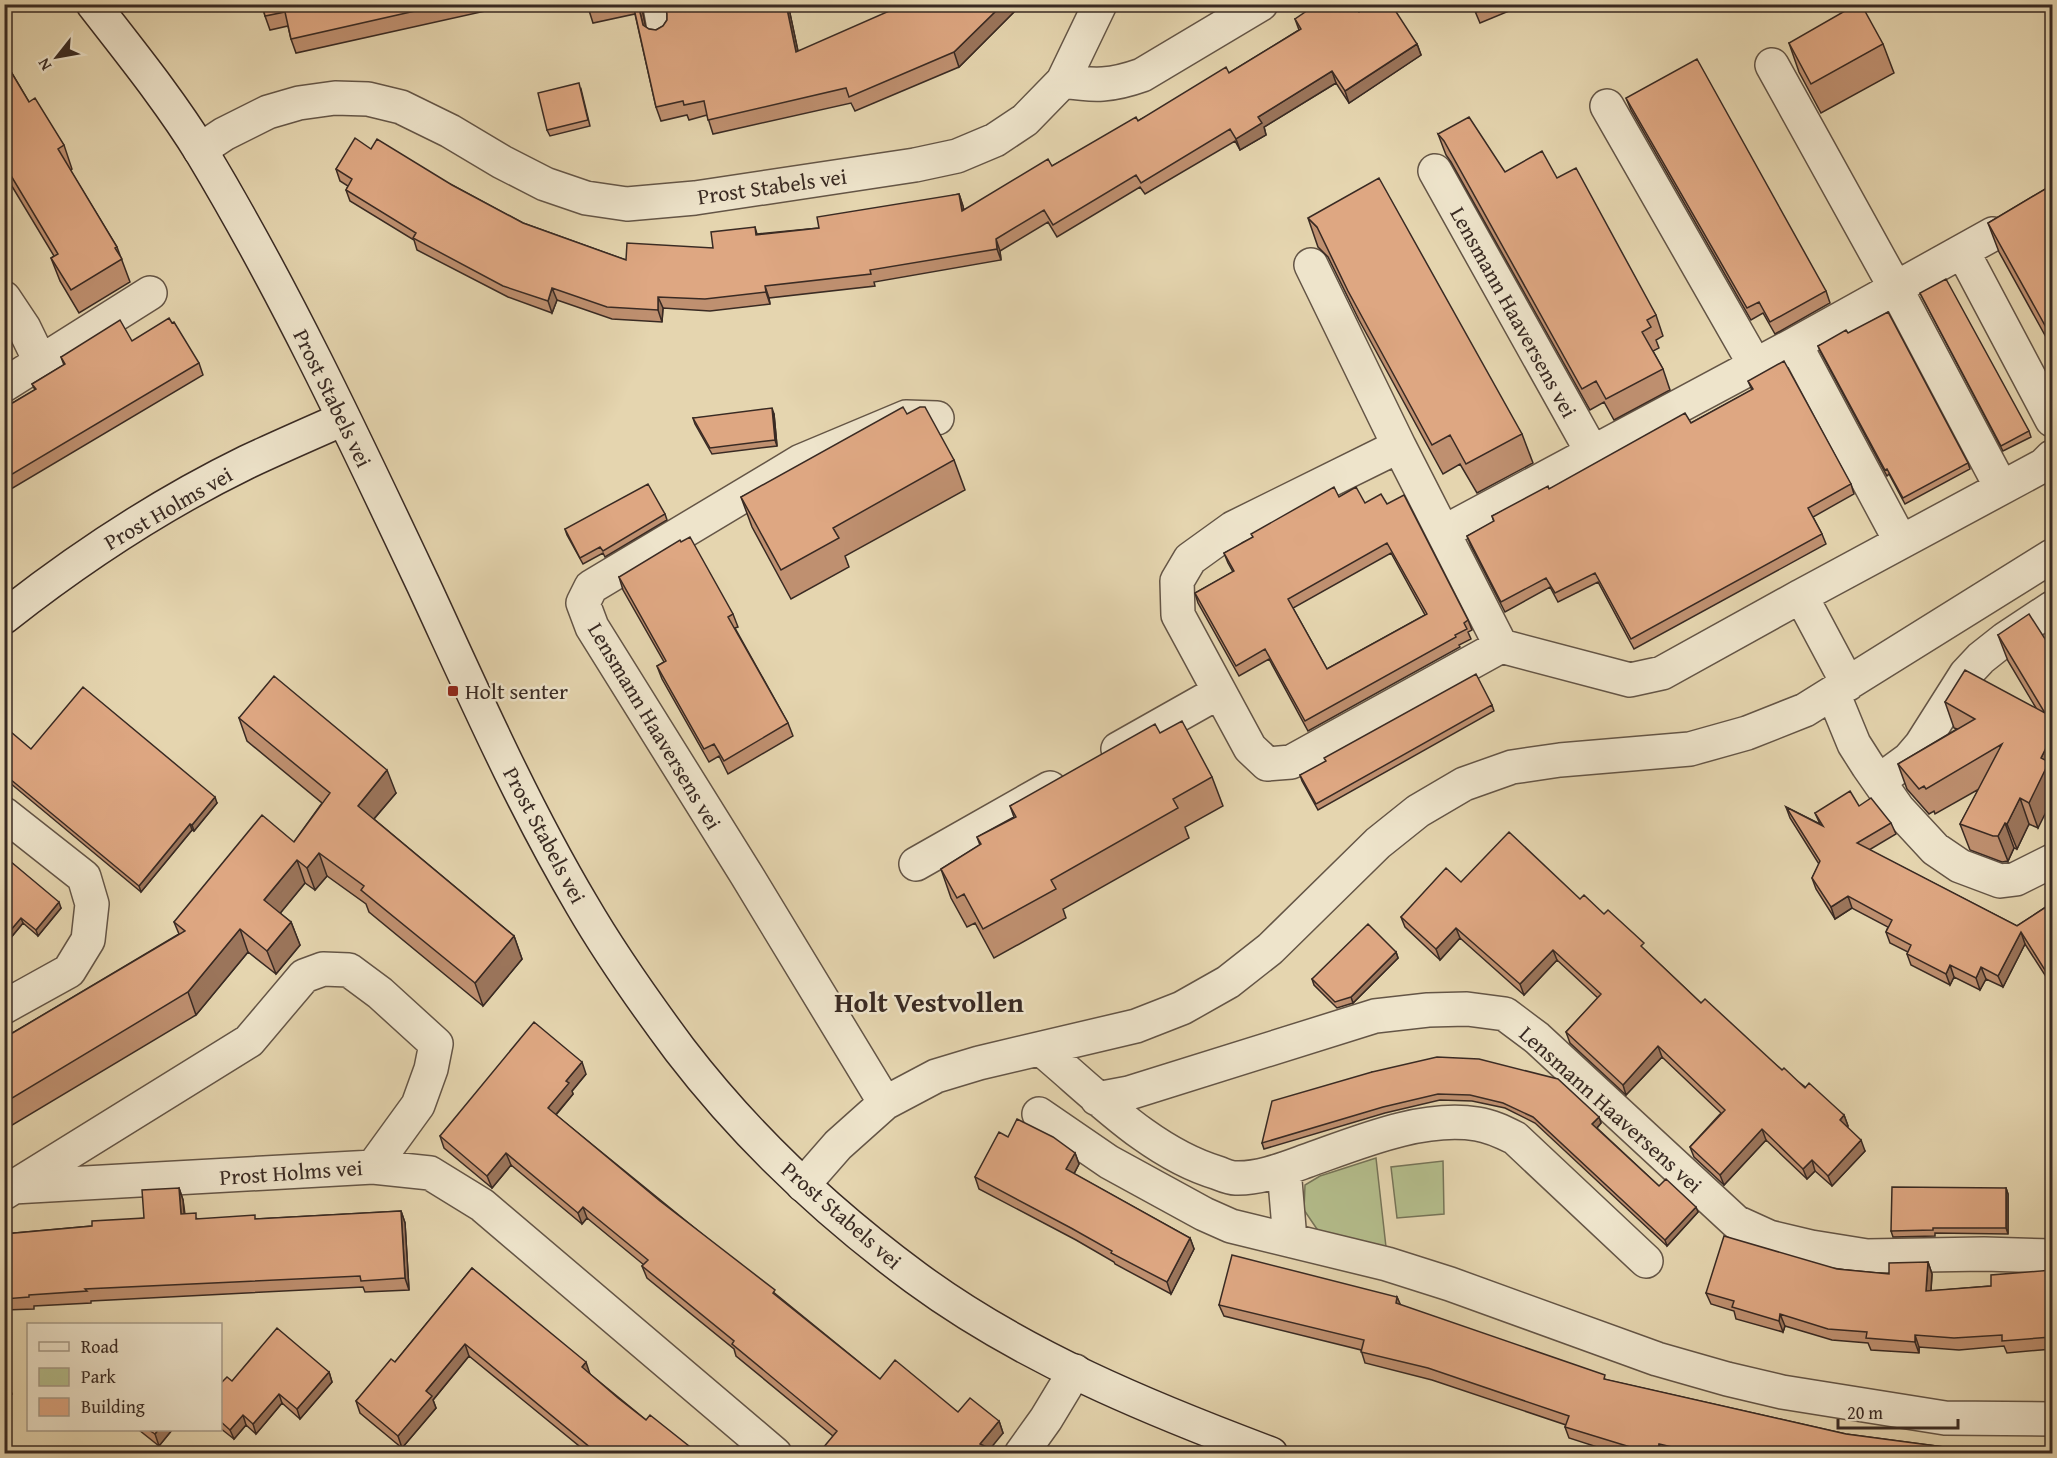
<svg xmlns="http://www.w3.org/2000/svg" width="2057" height="1458" viewBox="0 0 2057 1458" font-family="'Gentium Book Plus',serif">
	<rect width="100%" height="100%" fill="#e5d5af"/>
	<filter id="stains"><feTurbulence type="fractalNoise" baseFrequency=".00333" numOctaves="4"/><feColorMatrix values="0 0 0 0 .2 0 0 0 0 .09 0 0 0 0 .02 0 0 0 .5 -.17"/></filter>
	<radialGradient id="worn" r=".72"><stop offset=".6" stop-color="#630" stop-opacity="0"/><stop offset="1" stop-color="#630" stop-opacity=".3"/></radialGradient>
	<path fill="#b4bd8c" stroke="#767458" stroke-width="1.5" d="M1376,1158L1386,1247L1319,1232L1304,1210L1305,1185L1320,1176Z
		M1443,1161L1444,1214L1397,1218L1391,1167Z"/>
	<g fill="none" stroke-linecap="round" stroke-linejoin="round">
		<g stroke="#645546" stroke-width="26">
			<path id="lane" d="M654,4L659,31"/>
		</g>
		<g stroke="#645546" stroke-width="36">
			<path id="street" d="M1772,65L1896,289L2001,487
				M1063,81C1095,86 1111,86 1142,75L1261,4
				M1607,106L1755,365
				M200,150L224,134L268,112L299,103L335,98L368,99L401,107L450,131L502,162L545,184L586,198L627,204L695,198L915,165L957,156L995,140L1025,120L1063,81L1100,4
				M1435,171L1592,452
				M1963,252L2052,420
				M1311,265L1399,446
				M4,298L24,328L40,361
				M1795,344L1901,542
				M4,385L150,293
				M1444,532L1795,344L1993,234
				M1801,596L2044,465L2052,457
				M1501,646L1399,446L1233,528L1190,559L1177,581L1178,615L1250,748L1267,764L1291,762L1501,646L1630,680L1662,673L1801,596L1848,684
				M1833,693L1854,744L1868,766L1898,809L1935,849L1960,866L2000,881L2016,879L2052,861
				M1118,749L1219,692
				M1879,781L1909,759L1921,745L1966,674L1981,658L2005,639L2052,608
				M4,814L84,877L92,904L88,940L69,971L4,1007
				M916,864L1050,788
				M1041,1049C1094,1093 1150,1153 1218,1173C1223,1175 1230,1178 1235,1178C1259,1179 1284,1169 1306,1161C1357,1143 1422,1115 1477,1124C1491,1126 1503,1132 1515,1138L1646,1261
				M1097,1099L1129,1093L1375,1016L1428,1010L1467,1009L1505,1014L1537,1038L1736,1222L1769,1237L1811,1247L1867,1256L1984,1254L2052,1256
				M885,1103L746,874L592,627L583,603L591,587L801,461L906,417L937,418
				M1039,1114L1109,1162L1204,1214L1231,1226L1387,1264L1450,1284L1657,1359L1727,1379L1782,1392L1945,1418L2052,1419
				M373,1167L430,1173L482,1205L775,1454
				M1284,1169L1290,1240
				M803,1185L838,1145L885,1103L936,1076L979,1063L1136,1026L1182,1008L1228,982L1270,949L1378,843L1418,811L1464,784L1512,767L1560,760L1690,749L1747,733L1805,710L2052,556
				M4,1193L249,1041L304,976L323,969L349,970L380,993L436,1044L431,1069L418,1105L373,1167L13,1187
				M1021,1454L1046,1419L1075,1371"/>
		</g>
		<g stroke="#392a23" stroke-width="36">
			<path id="secondary" d="M93,4C131,53 170,101 202,153C285,291 354,438 423,584C473,692 521,802 582,905C611,955 645,1003 680,1050C746,1136 828,1213 916,1278C1022,1356 1148,1408 1271,1454
				M4,617C79,558 161,504 247,462C279,447 311,433 343,419"/>
		</g>
		<use href="#lane" stroke="#eee4cb" stroke-width="22"/>
		<use href="#street" stroke="#eee4cb" stroke-width="33"/>
		<use href="#secondary" stroke="#eee4cb" stroke-width="33"/>
	</g>
	<path fill="#bf9070" stroke="#392a23" stroke-width="1.5" fill-rule="evenodd" d="M262,4H517L296,53L291,39L288,26L270,30L265,16Z
		M587,4H641L645,27L649,29L656,30L663,26L667,20V14L665,4H788L798,51L1022,4L959,67L855,111L851,103L713,134L707,115L689,120L687,115L661,121L656,107L635,14L593,23Z
		M1472,4H1526L1480,23Z
		M1359,12L1417,44L1421,55L1349,103L1336,83L1264,127L1266,135L1240,150L1235,141L1145,194L1140,187L1057,237L1048,222L1000,251L1001,260L874,282L875,286L769,298L770,304L710,311L663,308L662,322L612,319L557,300L552,313L508,297L417,250L414,240L350,201L346,190L348,186L340,181L336,169L371,149L452,185L523,223L626,260L713,248L755,227L757,234L819,228L959,194L964,210L1052,166L1229,73L1299,30L1295,19Z
		M1789,43L1883,44L1894,73L1821,113L1799,72Z
		M4,60L29,102L64,145L72,169L70,170L117,247L130,282L79,313L60,281L51,258L54,256L4,173Z
		M581,89L590,126L550,136L547,130Z
		M1626,98L1826,291L1830,303L1775,334L1763,313L1751,320L1631,110Z
		M1438,134L1505,172L1557,178L1656,315L1663,336L1656,340L1659,348L1653,351L1663,369L1670,390L1614,420L1604,402L1590,410L1451,162L1446,155Z
		M2052,185V348L1999,252L1988,223Z
		M1308,218L1522,434L1533,463L1477,493L1460,464L1443,474L1359,320L1328,257L1318,247Z
		M1920,293L2029,431L2031,437L2003,451L1923,299Z
		M1848,333L1968,463L1970,469L1905,504L1889,474L1887,476L1820,351L1818,346Z
		M132,341L199,363L203,375L6,492L4,489V408L35,390L32,384L64,365L61,357Z
		M1748,381L1851,484L1854,494L1813,517L1822,534L1826,544L1634,649L1598,582L1558,602L1550,587L1505,612L1471,546L1467,536L1494,522L1492,516L1691,423L1752,390Z
		M774,414L777,446L712,454L695,424L693,418Z
		M907,414L954,460L965,490L845,556L849,567L791,599L752,527L741,497Z
		M1339,497L1365,503L1387,504L1468,620L1472,630L1468,632L1471,639L1459,645L1460,647L1308,731L1269,659L1239,676L1198,603L1195,593L1233,572L1228,563L1224,553ZM1391,553L1425,615L1327,669L1293,608Z
		M665,514L667,520L605,557L603,553L583,564L567,535L565,529Z
		M619,577L733,614L738,627L735,628L788,723L793,736L728,774L719,756L709,762L662,679L657,666L664,662L623,590Z
		M1998,635L2047,642L2052,639L2038,828L2029,824L2017,849L2014,848L2008,861L2002,862L1970,850L1960,824L1979,789L1935,814L1934,811L1929,814L1907,789L1898,764L1957,729L1954,728L1945,702L2036,708L2008,661Z
		M1492,705L1494,711L1318,810L1302,781L1300,775Z
		M239,718L396,793L374,819L514,936L522,959L483,1006L369,912L366,904L327,876L315,890L305,883L280,913L291,922L300,945L276,974L248,952L196,1015L4,1130V1038L179,934L174,922L294,842L322,803L247,741Z
		M1160,733L1212,777L1223,806L1185,827L1189,838L1063,909L1066,918L994,958L975,923L967,927L951,898L941,869L980,845L977,837L1014,817L1010,806Z
		M4,740L31,749L217,803L194,831L192,830L141,892L4,778Z
		M1859,806L1891,823L1896,834L1869,850L2017,926L2052,903V986L2025,944L2003,987L1986,979L1980,990L1954,977L1950,985L1911,965L1907,954L1908,952L1890,943L1886,932L1888,927L1852,908L1835,919L1816,889L1812,878L1819,864L1790,818L1786,807L1820,824L1815,813Z
		M4,856L61,908L38,936L23,923L4,946Z
		M1461,882L1580,899L1646,951L1701,1003L1782,1070L1844,1115L1848,1126L1847,1127L1865,1151L1832,1186L1815,1171L1807,1179L1766,1140L1724,1185L1694,1157L1690,1147L1721,1113L1662,1057L1626,1095L1570,1043L1566,1032L1598,998L1557,960L1524,995L1460,938L1440,960L1405,927L1401,917Z
		M1396,952L1398,958L1353,1003L1337,1008L1314,985L1312,979Z
		M1372,1072L1599,1117L1601,1123L1597,1128L1659,1186L1698,1212L1667,1246L1535,1123L1505,1108L1472,1101L1440,1100L1385,1113L1264,1149L1262,1143Z
		M586,1074L572,1091L573,1094L556,1115L880,1379L958,1412L999,1421L1003,1433L833,1436L736,1356L734,1349L647,1278L642,1266L644,1265L587,1218L582,1224L511,1165L492,1188L444,1148L440,1136Z
		M1008,1137L1075,1153L1079,1164L1074,1174L1190,1238L1194,1249L1171,1294L1115,1264L1114,1262L1076,1240L979,1189L975,1177Z
		M179,1188L183,1200L185,1214L198,1219H256L401,1211L405,1223L409,1290L365,1292L363,1287L91,1301V1303L34,1306V1309L4,1310V1234L92,1226L144,1218Z
		M2006,1188L2008,1194V1234L1935,1233V1236L1893,1237L1891,1231Z
		M1928,1262L1932,1274L1931,1291L1991,1286L2052,1272V1349L2007,1353L2004,1346L1959,1350L1919,1347V1353L1871,1350L1868,1343L1832,1340L1785,1326L1783,1332L1736,1319L1734,1311L1711,1304L1706,1293L1837,1269L1889,1274Z
		M472,1268L590,1374L646,1420L589,1454L469,1356L433,1400L436,1408L402,1448L360,1413L356,1401L395,1362Z
		M1397,1297L1400,1305L1607,1380L1846,1434L1997,1454H1619L1569,1438L1565,1427L1566,1425L1432,1380L1365,1363L1361,1350L1224,1316L1219,1305Z
		M329,1372L332,1382L300,1419L282,1403L256,1434L246,1425L234,1439L220,1428V1384L232,1381Z
		M139,1430H172L159,1446Z"/>
	<path fill="#9b755b" stroke="#392a23" stroke-width="1.5" d="M638,4H641L648,39L643,25Z
		M786,4H788L801,66L796,52Z
		M1003,4H1022L959,67L954,52Z
		M1417,44L1421,55L1349,103L1345,91Z
		M1332,71L1336,83L1264,127L1266,135L1240,150L1236,139L1258,117Z
		M959,194L963,206L966,223L962,211Z
		M996,239L1000,251L1001,260L997,249Z
		M765,286L769,298L770,304L766,292Z
		M552,288L557,300L552,313L548,301Z
		M658,297L663,308L662,322L658,310Z
		M772,408L774,414L777,446L775,440Z
		M2052,736V800L2038,828L2029,803L2041,758Z
		M387,770L396,793L366,828L358,806Z
		M215,797L217,803L194,831L192,825Z
		M2020,798L2029,824L2017,849L2007,824Z
		M2005,823L2014,848L2008,861L1998,836Z
		M190,824L192,830L141,892L139,886Z
		M319,853L327,876L315,890L307,868Z
		M297,860L305,883L273,922L264,900Z
		M1848,896L1852,908L1835,919L1831,907Z
		M59,902L61,908L38,936L36,930Z
		M21,918L23,923L4,946V938Z
		M291,922L300,945L276,974L267,951Z
		M1456,928L1460,938L1440,960L1436,949Z
		M240,929L248,952L196,1015L188,992Z
		M2021,932L2025,944L2003,987L1998,976Z
		M514,936L522,959L483,1006L475,983Z
		M1553,950L1557,960L1524,995L1520,984Z
		M1396,952L1398,958L1353,1003L1351,997Z
		M1950,965L1954,977L1950,985L1946,974Z
		M1981,967L1986,979L1980,990L1976,978Z
		M2052,972V986L2048,975Z
		M1658,1046L1662,1057L1626,1095L1623,1085Z
		M582,1062L586,1074L572,1091L573,1094L552,1119L548,1108L566,1081Z
		M1844,1115L1848,1126L1844,1131L1840,1120Z
		M1599,1117L1601,1123L1595,1130L1592,1124Z
		M1762,1129L1766,1140L1724,1185L1720,1175Z
		M1861,1140L1865,1151L1832,1186L1828,1176Z
		M506,1153L511,1165L492,1188L487,1176Z
		M1075,1153L1079,1164L1070,1181L1066,1169Z
		M1812,1160L1815,1171L1807,1179L1803,1169Z
		M179,1188L183,1200L185,1225L181,1214Z
		M2006,1188L2008,1194V1234L2006,1228Z
		M583,1207L587,1218L582,1224L578,1213Z
		M1696,1207L1698,1212L1667,1246L1665,1240Z
		M401,1211L405,1223L409,1290L405,1278Z
		M1190,1238L1194,1249L1171,1294L1167,1282Z
		M1928,1262L1932,1274L1930,1303L1926,1291Z
		M1397,1297L1402,1308L1396,1303Z
		M1780,1314L1785,1326L1783,1332L1779,1321Z
		M1915,1335L1919,1347V1353L1915,1342Z
		M465,1344L469,1356L433,1400L436,1408L402,1448L398,1436L426,1391Z
		M586,1362L590,1374L586,1379L582,1367Z
		M329,1372L332,1382L300,1419L297,1409Z
		M8,1382L12,1394L4,1403V1387Z
		M279,1394L282,1403L256,1434L253,1424Z
		M243,1415L246,1425L234,1439L230,1430Z
		M999,1421L1003,1433L986,1454L980,1444Z
		M158,1430H172L159,1446L155,1434Z
		M1659,1444L1663,1454H1657Z"/>
	<path fill="#dea782" stroke="#392a23" stroke-width="1.5" fill-rule="evenodd" d="M262,4H446L291,39L285,12L265,16Z
		M587,4H606L588,8Z
		M633,4H638L643,25L649,29L656,30L663,26L667,20V14L665,4H786L796,52L905,4H1003L954,52L849,97L846,88L708,120L704,101L684,105L683,101L656,107Z
		M1317,4H1354L1359,12L1370,4H1391L1417,44L1345,91L1332,71L1258,117L1262,123L1236,139L1230,129L1141,183L1136,175L1053,225L1044,210L996,239L997,249L870,270L871,274L765,286L766,292L705,299L658,297V310L607,307L552,288L548,301L503,286L413,238L416,233L346,190L352,179L336,169L355,138L371,149L377,139L452,185L523,223L626,260L627,243L713,248L711,232L755,227L756,235L819,228L817,217L959,194L962,211L1048,159L1052,166L1136,117L1138,121L1226,67L1229,73L1301,29L1295,19Z
		M1473,4H1496L1476,12Z
		M1857,4H1861L1883,44L1811,84L1789,43Z
		M1697,59L1826,291L1770,322L1759,302L1747,308L1626,98Z
		M4,60L29,102L35,98L64,145L58,149L117,247L115,248L122,259L71,290L51,258L58,254L4,164Z
		M579,83L588,120L547,130L538,93Z
		M1469,117L1505,172L1542,151L1557,178L1576,168L1656,315L1647,320L1651,327L1642,332L1663,369L1606,399L1596,381L1582,389L1444,141L1438,134Z
		M1379,178L1522,434L1466,464L1450,435L1432,445L1348,291L1317,227L1308,218Z
		M2052,185V338L1988,223Z
		M1946,279L2029,431L2001,446L1920,293Z
		M1888,312L1968,463L1903,498L1887,469L1885,470L1818,346L1846,330L1848,333Z
		M169,318L172,323L174,322L199,363L4,479V408L36,389L32,384L65,364L61,357L120,320L132,341Z
		M1784,361L1851,484L1808,508L1822,534L1631,639L1595,573L1555,593L1546,578L1501,602L1467,536L1494,521L1492,516L1548,486L1549,489L1685,413L1691,423L1753,389L1748,381Z
		M903,407L907,414L920,407H925L954,460L833,528L839,538L781,570L741,497Z
		M772,408L775,440L710,448L693,418Z
		M648,484L665,514L603,551L600,547L580,558L565,529Z
		M1334,487L1339,497L1356,487L1365,503L1381,494L1387,504L1404,495L1468,620L1464,623L1467,629L1455,635L1456,637L1305,721L1265,649L1236,666L1195,593L1234,571L1224,553L1253,537L1251,534ZM1387,543L1427,614L1327,669L1288,599Z
		M690,537L733,614L728,617L788,723L724,761L714,744L704,749L657,666L666,661L619,577L680,540L681,542Z
		M2029,614L2047,642L2052,639V736L2041,758L2049,762L2029,803L2020,798L2007,824L2005,823L1998,836H1993L1960,824L2002,744L1926,789L1924,786L1919,789L1898,764L1975,719L1945,702L1965,670L2045,713L1998,635Z
		M1476,674L1492,705L1316,804L1300,775L1326,761L1324,758Z
		M274,676L387,770L358,806L514,936L475,983L361,890L364,886L319,853L307,868L297,860L264,900L291,922L267,951L240,929L188,992L4,1103V1038L185,931L174,922L262,815L294,842L330,793L239,718Z
		M83,687L215,797L192,825L190,824L139,886L4,774V740L11,732L31,749Z
		M1182,721L1212,777L1173,799L1178,808L1051,880L1056,889L983,929L964,894L957,898L941,869L981,844L977,837L1016,817L1010,806L1155,724L1160,733Z
		M1850,791L1859,806L1871,798L1891,823L1857,843L2017,926L2052,903V972L2048,975L2021,932L1998,976L1981,967L1976,978L1950,965L1946,974L1907,954L1911,945L1886,932L1892,920L1848,896L1831,907L1812,878L1820,861L1786,807L1823,826L1815,813Z
		M1509,832L1580,899L1584,895L1604,914L1608,910L1644,943L1641,946L1701,1003L1705,999L1782,1070L1784,1068L1805,1088L1809,1083L1844,1115L1840,1120L1861,1140L1828,1176L1812,1160L1803,1169L1762,1129L1720,1175L1690,1147L1725,1110L1658,1046L1623,1085L1566,1032L1601,994L1553,950L1520,984L1456,928L1436,949L1401,917L1446,868L1461,882Z
		M4,856L59,902L36,930L21,918L4,938Z
		M1368,924L1396,952L1351,997L1335,1002L1312,979Z
		M534,1022L582,1062L566,1081L569,1083L548,1108L660,1201L775,1290L773,1293L880,1379L895,1360L958,1412L970,1398L999,1421L980,1444L1002,1454H818L837,1431L732,1344L734,1341L642,1266L648,1260L583,1207L578,1213L506,1153L487,1176L440,1136Z
		M1437,1057L1479,1059L1558,1079L1599,1117L1592,1124L1659,1186L1666,1179L1696,1207L1665,1240L1533,1117L1503,1103L1470,1095L1438,1094L1383,1107L1262,1143L1272,1101L1372,1072Z
		M1017,1119L1053,1137L1075,1153L1066,1169L1190,1238L1167,1282L1111,1253L1112,1251L1071,1228L975,1177L999,1132L1008,1137Z
		M1892,1187L2006,1188V1228H1933V1230L1891,1231Z
		M179,1188L181,1214L196,1213V1219L255,1215V1219L401,1211L405,1278L361,1281L360,1276L85,1289L87,1291L29,1295V1297L4,1299V1234L92,1226V1221L144,1218L142,1190Z
		M1724,1236L1837,1269L1889,1274V1263L1928,1262L1926,1291L1991,1286V1275L2052,1270V1331H2050L2051,1337L2002,1341V1335L1954,1338L1915,1335V1342L1866,1338L1867,1332L1828,1329L1780,1314L1779,1321L1732,1307L1734,1301L1706,1293Z
		M1232,1255L1397,1297L1396,1303L1605,1375L1604,1379L1846,1434L1997,1454H1701L1659,1444L1657,1454H1653L1565,1427L1569,1416L1428,1368L1361,1352L1364,1340L1219,1305Z
		M472,1268L586,1362L582,1367L618,1398L646,1420L650,1415L699,1454H589L592,1449L465,1344L426,1391L432,1396L398,1436L356,1401L391,1359L395,1362Z
		M277,1328L329,1372L297,1409L279,1394L253,1424L243,1415L230,1430L220,1421V1384L227,1377L232,1381Z
		M4,1379L8,1382L4,1387Z
		M149,1430H158L155,1434Z"/>
	<rect fill="#8f2418" stroke="#eee4cb" stroke-width="2" x="447" y="685" width="12" height="12" rx="3"/>
	<g text-anchor="middle" stroke-width="5" stroke-linejoin="round" paint-order="stroke">
		<g font-size="22" fill="#392a23" stroke="#eee4cb">
			<text transform="translate(772 186) rotate(-8)" y="8">Prost Stabels vei</text>
			<text transform="translate(1514 312) rotate(61)" y="8">Lensmann Haaversens vei</text>
			<text transform="translate(333 398) rotate(64)" y="8">Prost Stabels vei</text>
			<text transform="translate(168 508) rotate(-30)" y="8">Prost Holms vei</text>
			<text transform="translate(655 726) rotate(59)" y="8">Lensmann Haaversens vei</text>
			<text transform="translate(545 835) rotate(62)" y="8">Prost Stabels vei</text>
			<text transform="translate(1611 1109) rotate(42)" y="8">Lensmann Haaversens vei</text>
			<text transform="translate(291 1172) rotate(-4)" y="8">Prost Holms vei</text>
			<text transform="translate(842 1215) rotate(41)" y="8">Prost Stabels vei</text>
		</g>
		<g font-size="22" fill="#392a23" stroke="#eee4cb" text-anchor="start">
			<text x="465" y="699">Holt senter</text>
		</g>
		<g font-size="28" font-weight="bold" fill="#392a23" stroke="#eee4cb">
			<text x="929" y="1012">Holt Vestvollen</text>
		</g>
	</g>
	<rect width="2057" height="1458" fill="none" stroke="#e5d5af" stroke-width="24"/>
	<rect x="6" y="6" width="2045" height="1446" fill="none" stroke="#392a23" stroke-width="3"/>
	<rect x="12" y="12" width="2033" height="1434" fill="none" stroke="#392a23" stroke-width="1.5"/>
	<rect x="27" y="1323" width="195" height="108" fill="#eee4cb" stroke="#a69a88" stroke-width="1.5"/>
	<rect x="39" y="1342" width="30" height="9" fill="#eee4cb" stroke="#a69a88" stroke-width="1.5"/>
	<text x="81" y="1353" font-size="18" fill="#392a23">Road</text>
	<rect x="39" y="1368" width="30" height="18" fill="#b4bd8c" stroke="#a69a88" stroke-width="1.5"/>
	<text x="81" y="1383" font-size="18" fill="#392a23">Park</text>
	<rect x="39" y="1398" width="30" height="18" fill="#dea782" stroke="#a69a88" stroke-width="1.5"/>
	<text x="81" y="1413" font-size="18" fill="#392a23">Building</text>
	<g transform="translate(57 57) rotate(239)" stroke="#eee4cb" stroke-width="4.5" paint-order="stroke">
	<path d="M0-4.5L10 22L0 15L-10 22Z" fill="#392a23"/>
	<text y="-9" font-size="16" font-weight="bold" text-anchor="middle" fill="#392a23">N</text>
	</g>
	<path d="M1838 1419v9h120v-9" fill="none" stroke="#392a23" stroke-width="3"/>
	<text x="1847" y="1419" font-size="18" fill="#392a23" stroke="#eee4cb" stroke-width="4.5" paint-order="stroke">20 m</text>
	<rect width="100%" height="100%" filter="url(#stains)"/>
	<rect width="100%" height="100%" fill="url(#worn)"/>
</svg>
